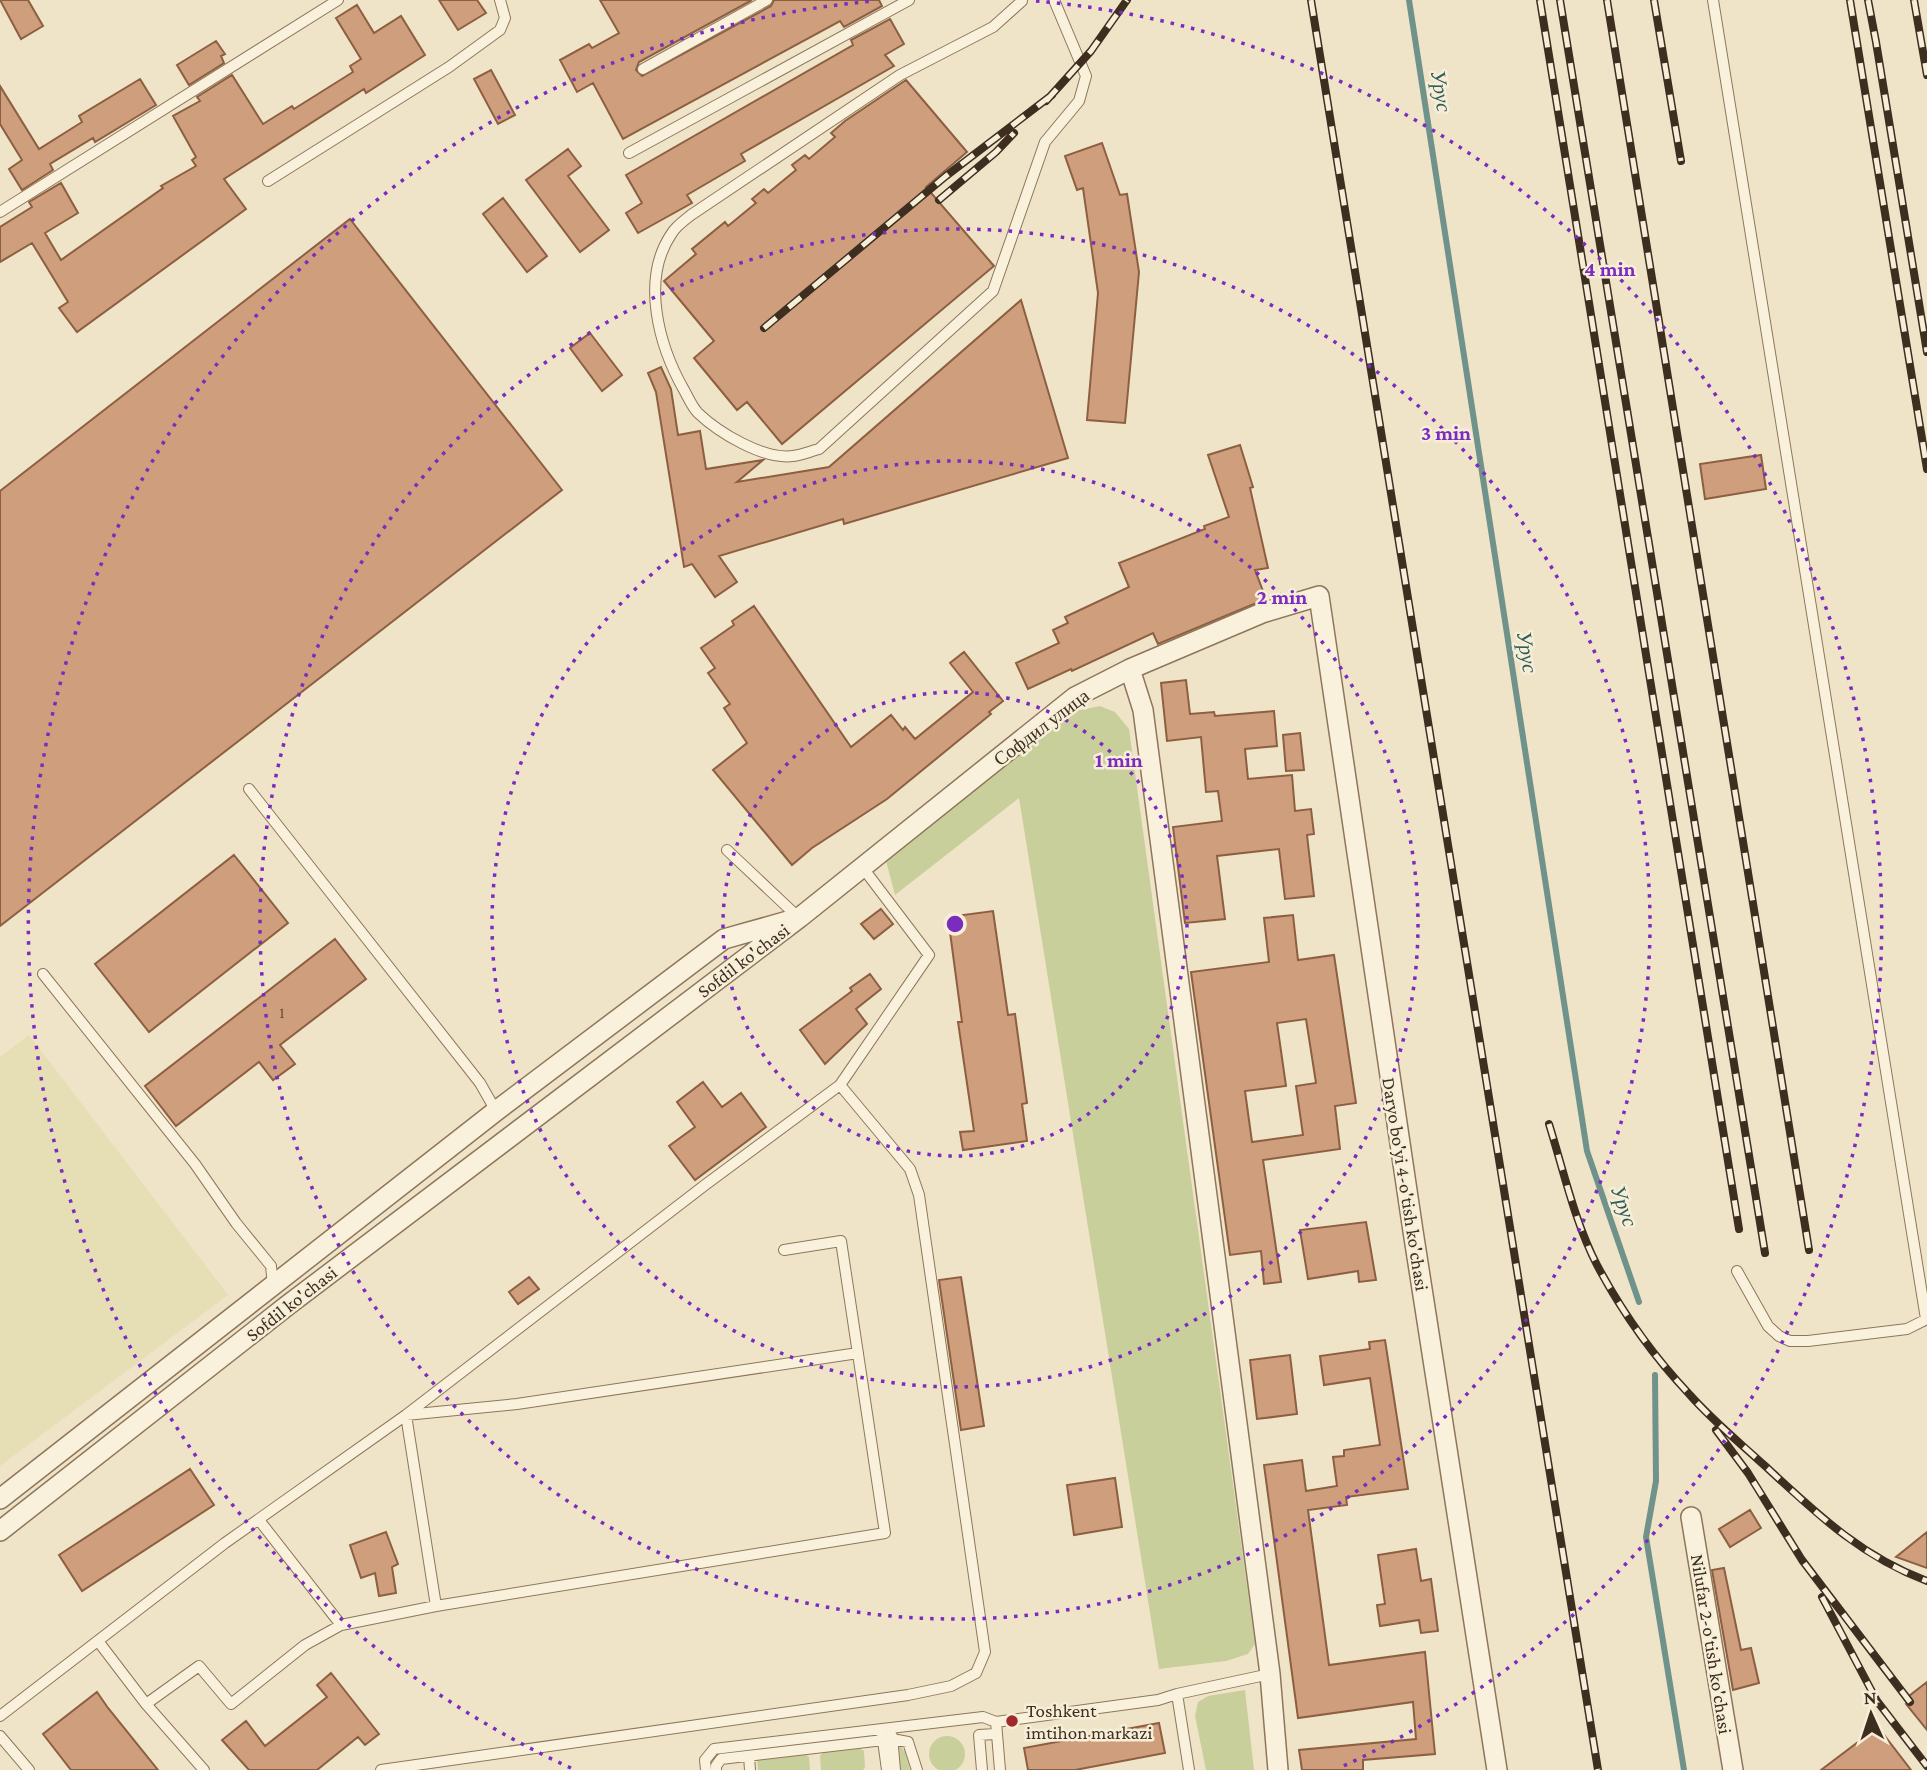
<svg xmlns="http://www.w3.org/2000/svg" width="1927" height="1770" viewBox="0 0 1927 1770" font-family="'Crimson Pro',serif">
	<rect width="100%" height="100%" fill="#f0e4c8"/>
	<path fill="#e6deb5" d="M29,1035L228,1295L0,1466V1057Z"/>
	<path fill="#c9cf9b" d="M1100,706L1115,712L1129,729L1255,1644L1248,1654L1226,1661L1159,1669L1019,798L895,895L886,861L1075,711Z
		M1245,1690L1254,1770H1206L1195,1716L1198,1702L1208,1696Z
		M929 1754a18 18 0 1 1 36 0a18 18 0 1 1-36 0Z
		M896,1745H900L905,1752L910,1770H899Z
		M858,1747L864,1751L865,1767L863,1770H821L820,1756L824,1751Z
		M804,1753L809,1757L810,1770H758L757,1758Z"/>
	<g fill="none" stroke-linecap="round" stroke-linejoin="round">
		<path stroke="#6f938a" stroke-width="6" d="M1409,0L1587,1151L1639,1302
			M1655,1375L1656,1481L1646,1537L1684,1770"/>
	</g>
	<path fill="#cf9f7d" stroke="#8d5f41" stroke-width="2" fill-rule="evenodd" d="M0,0H28L43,26L21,39Z
		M439,0H477L486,13L458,30Z
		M600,0H752L639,62L636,70L642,76L771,6L774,0H879L882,6L844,27L840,21L623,139L593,83L577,92L560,60L589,44L592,48L619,33Z
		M357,5L374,33L401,16L425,55L366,93L364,89L224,179L246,209L77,332L59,308L68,302L32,243L0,262V227L32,207L29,202L61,183L78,213L45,233L61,260L163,188L161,186L196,166L192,160L196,157L173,116L200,101L197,97L232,75L263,124L292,106L294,109L353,72L350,66L361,59L336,18Z
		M890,19L904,44L885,55L894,66L741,154L745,161L687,195L692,203L638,233L626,213L642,203L626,175L853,45L851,40Z
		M216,41L225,54L221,56L224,63L189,85L177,65Z
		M491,70L515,115L498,124L474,79Z
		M140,79L156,105L95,142L93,138L50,164L53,170L22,190L9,169L22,160L0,124V86L39,149L82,122L79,116Z
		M906,80L967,152L926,187L994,266L782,444L747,402L737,410L694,358L714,341L664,281L696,254L692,249L725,222L728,226L756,203L752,199L764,189L768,193L796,170L792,165L805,155L809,159L835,137L831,133L845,121Z
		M1102,143L1120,195L1127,194L1139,272L1125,423L1087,420L1098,293L1083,188L1077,190L1065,156Z
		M568,149L581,166L568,176L609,230L580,252L526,180Z
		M503,198L547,256L527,272L483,214Z
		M350,219L562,490L0,926V491Z
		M1021,300L1068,458L844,524L843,519L719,556L737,582L715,597L692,564L684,567L656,392L648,373L661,367L671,389L678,435L700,431L706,469L763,460L737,482L829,467Z
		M590,333L622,375L602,391L570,348Z
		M1240,445L1253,487L1250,488L1268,568L1255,570L1266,599L1158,644L1153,633L1072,671L1071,669L1028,689L1016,663L1059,643L1053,630L1068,623L1065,617L1129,587L1119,563L1205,529L1204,526L1229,517L1208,455Z
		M1761,455L1766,489L1705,499L1700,464Z
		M754,606L851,747L891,715L903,730L905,727L915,739L973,692L950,663L964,652L1003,701L989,712L991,714L887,799L812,848L792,865L713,770L747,743L724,708L730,704L708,673L715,668L701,648L734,625L732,621Z
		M1186,680L1190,714L1214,712L1215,716L1274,711L1277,746L1245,749L1248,779L1292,775L1295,811L1311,809L1314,834L1307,835L1314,896L1285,899L1279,849L1217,856L1225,919L1185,923L1173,827L1222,821L1218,791L1206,792L1201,737L1167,741L1161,683Z
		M1300,733L1304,770L1286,771L1283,735Z
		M234,855L288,923L149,1032L95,964Z
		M881,909L893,924L874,939L861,924Z
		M993,911L1008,1015L1015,1014L1027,1103L1022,1104L1027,1141L963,1150L960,1132L974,1131L958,1022H962L948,917Z
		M1293,915L1298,960L1334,955L1356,1103L1335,1106L1340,1149L1263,1160L1281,1282L1264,1284L1261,1251L1230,1255L1191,972L1269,962L1264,918ZM1306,1019L1316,1083L1296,1086L1303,1135L1252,1142L1245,1091L1286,1086L1277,1023Z
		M335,939L366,979L280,1045L295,1064L273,1080L259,1062L176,1126L145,1086Z
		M870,974L881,989L856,1009L867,1024L825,1064L800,1030L852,991L850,988Z
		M703,1082L722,1107L741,1093L766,1127L695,1180L669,1146L695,1127L677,1102Z
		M1366,1222L1376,1280L1359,1282L1358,1271L1308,1279L1300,1230Z
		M529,1277L539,1289L518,1304L509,1292Z
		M961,1277L984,1426L961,1430L939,1280Z
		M1385,1340L1408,1489L1346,1497L1347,1505L1308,1510L1329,1665L1425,1652L1435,1754L1363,1760V1770H1302L1299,1750L1416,1739L1413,1702L1298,1718L1264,1465L1302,1460L1306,1491L1337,1486L1333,1457L1344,1456V1450L1380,1445L1370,1378L1324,1385L1320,1356L1370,1349L1369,1342Z
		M1290,1355L1297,1414L1257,1419L1250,1360Z
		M190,1469L214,1505L82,1591L59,1555Z
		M1115,1478L1122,1527L1074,1535L1067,1485Z
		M1750,1510L1761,1528L1730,1547L1719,1529Z
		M386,1532L398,1564L392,1567L396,1593L379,1596L375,1573L361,1578L350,1545Z
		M1927,1532V1568L1896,1557Z
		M1416,1549L1421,1581L1431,1579L1438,1631L1421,1633L1419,1620L1380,1626L1377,1605L1385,1604L1378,1555Z
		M1724,1568L1741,1650L1751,1648L1759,1683L1733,1690L1712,1570Z
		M331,1673L379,1734L365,1745L358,1737L317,1770H249L222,1740L246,1721L265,1746L327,1697L317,1685Z
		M1927,1682V1730L1906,1704L1912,1700L1909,1696Z
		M97,1692L108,1708L158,1770H71L43,1734Z
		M1159,1723L1165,1753L1075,1770H1028L1024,1748Z
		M1878,1727L1911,1770H1821Z"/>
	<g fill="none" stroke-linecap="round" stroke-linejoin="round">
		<g stroke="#8d765c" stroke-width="12">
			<path id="service" d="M1713,0L1926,1319
				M1022,1L993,27L900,75L691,215C685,220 676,226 672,233C640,279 659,346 684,390C688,397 692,407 698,413C719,433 764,460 793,456C802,455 811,451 819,449L993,291L1045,142L1079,101L1086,76L1054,0
				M643,69L767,0
				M629,153L909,0
				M268,181L449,67L500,30L505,18L500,0
				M0,212L338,0
				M249,789L480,1083L496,1111
				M727,850L799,918
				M43,974L195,1164L236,1223L271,1266L273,1285
				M1737,1271L1768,1326L1779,1336L1790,1341H1808L1907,1329L1927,1319
				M259,1520L341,1625
				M436,1606L406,1415L517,1404L858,1353
				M98,1641L146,1704L204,1770
				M146,1704L199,1666L231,1704L305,1645L341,1625L436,1606L885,1533L841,1241L784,1250
				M0,1716L225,1543L406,1415L705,1185L840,1085L929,955L863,868
				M882,1733L887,1770
				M0,1736L29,1770
				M892,1736L895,1770
				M749,1756L750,1770
				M381,1770L908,1695L951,1686L976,1673L985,1652L919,1195L910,1169L840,1085
				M706,1770L705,1760L714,1749L983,1717L996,1722
				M716,1770V1766L721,1759L892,1739L908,1742L917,1770
				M982,1770L979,1735L995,1734
				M1000,1770L996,1722L1158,1700L1177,1694
				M1189,1770L1177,1694L1270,1674"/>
		</g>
		<g stroke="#8d765c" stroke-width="22">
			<path id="minor" d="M1130,669L1143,710L1270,1674L1278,1770
				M0,1499L496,1111L724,939L788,921
				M1691,1517L1733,1770
				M0,1531L288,1305L799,918L1075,697L1130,669L1262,613L1319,596L1413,1231L1497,1770"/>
		</g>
		<use href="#service" stroke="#faf1dc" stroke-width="10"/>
		<use href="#minor" stroke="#faf1dc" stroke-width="19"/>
		<g stroke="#3d2e20" stroke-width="8">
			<path id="rail" d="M1311,0L1598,1770
				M1540,0L1739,1229
				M1560,0L1765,1253
				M1607,0L1809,1250
				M1654,0L1681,161
				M1850,0L1927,469
				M1868,0L1876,42L1927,352
				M1914,0L1927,75
				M1046,101L1091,51L1127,0
				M939,200L996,152L1014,133
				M764,328L946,176L1052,95
				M1549,1124C1563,1169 1575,1223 1597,1265C1622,1312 1654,1357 1690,1395C1712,1420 1739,1442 1764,1465C1815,1512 1860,1556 1927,1581
				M1716,1430L1748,1473L1802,1560L1910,1702
				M1822,1597L1877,1701L1927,1766"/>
		</g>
		<use href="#rail" stroke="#f7eed8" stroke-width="5" stroke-dasharray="16" stroke-linecap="butt"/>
	</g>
	<g fill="none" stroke="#7b2cbf" stroke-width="3.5" stroke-dasharray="3.5 7">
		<circle cx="955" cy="924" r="232"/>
		<circle cx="955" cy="924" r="463"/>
		<circle cx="955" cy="924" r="695"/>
		<path d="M571 1768A927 927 0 0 1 874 1M1036 1A927 927 0 0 1 1339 1768"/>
	</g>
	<circle fill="#9e2a2b" stroke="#f7eed8" stroke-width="2.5" cx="1012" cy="1721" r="7"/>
	<g text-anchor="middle" stroke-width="5" stroke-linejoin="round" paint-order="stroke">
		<g font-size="16" fill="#624a37">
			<text x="282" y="1018">1</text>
		</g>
		<g font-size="19" fill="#3d2e20" stroke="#f7eed8">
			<text transform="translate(1041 727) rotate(-37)" y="7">Софдил улица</text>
			<text transform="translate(743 960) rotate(-37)" y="7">Sofdil ko'chasi</text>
			<text transform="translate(1406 1184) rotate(81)" y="7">Daryo bo'yi 4-o'tish ko'chasi</text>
			<text transform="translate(291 1303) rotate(-38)" y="7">Sofdil ko'chasi</text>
			<text transform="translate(1712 1644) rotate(81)" y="7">Nilufar 2-o'tish ko'chasi</text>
		</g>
		<g font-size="19" fill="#3d2e20" stroke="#f7eed8" text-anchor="start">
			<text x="1026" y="1717">Toshkent<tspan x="1026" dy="22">imtihon markazi</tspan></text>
		</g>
		<g font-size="21" font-style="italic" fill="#2f5d5a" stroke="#f7eed8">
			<text transform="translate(1441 91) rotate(81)" y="7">Урус</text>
			<text transform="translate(1527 652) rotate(81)" y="7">Урус</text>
			<text transform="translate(1624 1206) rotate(71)" y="7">Урус</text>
		</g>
	</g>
	<circle cx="955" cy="924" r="10" fill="#7b2cbf" stroke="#f7eed8" stroke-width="3.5"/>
	<g font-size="21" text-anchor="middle" font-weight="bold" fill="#7b2cbf" stroke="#f7eed8" stroke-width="5" stroke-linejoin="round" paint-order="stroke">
		<text x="1610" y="276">4 min</text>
		<text x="1446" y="440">3 min</text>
		<text x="1282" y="604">2 min</text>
		<text x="1119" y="767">1 min</text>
	</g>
	<g transform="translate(1871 1714) rotate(357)" stroke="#f7eed8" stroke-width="5" paint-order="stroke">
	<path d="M0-5L12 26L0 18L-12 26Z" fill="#3d2e20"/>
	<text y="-10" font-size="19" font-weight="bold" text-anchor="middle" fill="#3d2e20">N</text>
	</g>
</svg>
